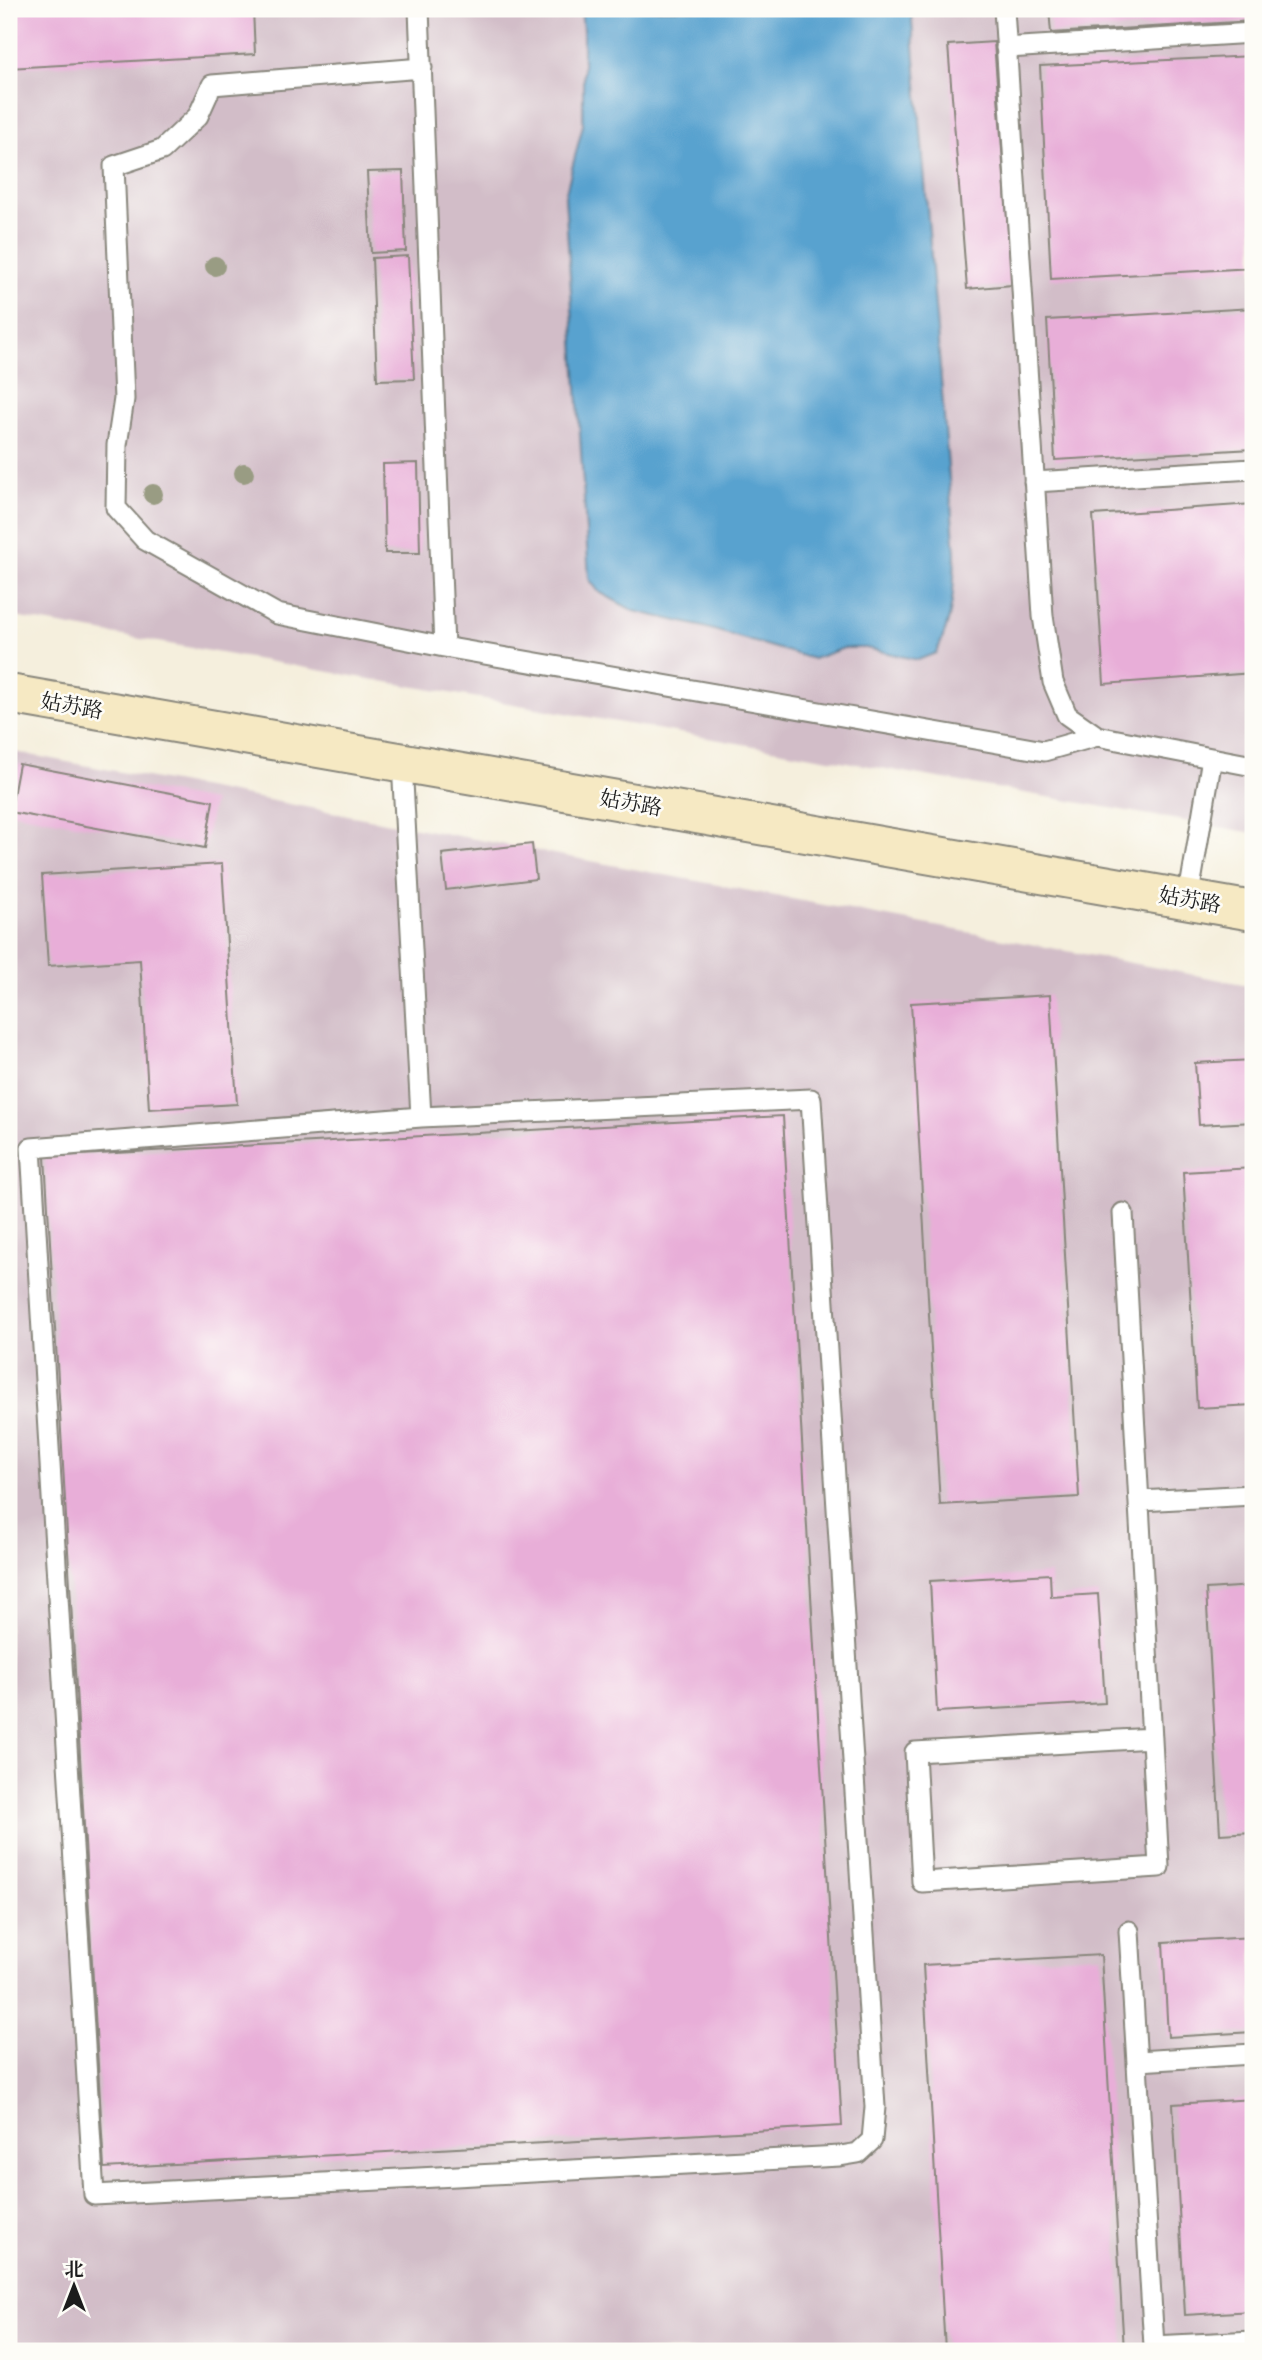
<svg xmlns="http://www.w3.org/2000/svg" width="1262" height="2360" viewBox="0 0 1262 2360" font-family="Vollkorn,'Noto Serif SC',serif">
	<rect width="100%" height="100%" fill="#fdfcf7"/>
	<filter id="ink" filterUnits="userSpaceOnUse"><feTurbulence type="fractalNoise" baseFrequency=".0143" numOctaves="2"/><feDisplacementMap in="SourceGraphic" scale="14" xChannelSelector="R" yChannelSelector="G"/><feConvolveMatrix kernelMatrix="1 2 1 2 8 2 1 2 1" color-interpolation-filters="sRGB"/></filter>
	<filter id="wash" filterUnits="userSpaceOnUse"><feTurbulence type="fractalNoise" baseFrequency=".00686" numOctaves="4" result="noise"/><feDisplacementMap in="SourceGraphic" scale="28" xChannelSelector="R" yChannelSelector="G"/><feGaussianBlur stdDeviation="1.57" result="paint"/><feColorMatrix in="noise" values="0 0 0 0 0 0 0 0 0 0 0 0 0 0 0 0 0 1.4 0 .05"/><feComposite in="paint" operator="in"/></filter>
	<g filter="url(#wash)">
		<rect width="100%" height="100%" fill="#f5efdd"/>
		<path fill="#d2bdc8" d="M9,9H1253V833L9,616Z
			M9,751L1253,986V2351H9Z"/>
		<path fill="#58a2cf" stroke="#3a5f76" stroke-width="2" d="M581,9H911L955,553C954,590 953,620 936,653L918,660L866,648H844L813,659L700,626L634,611L599,592L589,579L565,196L583,125V30Z"/>
		<g id="blocks">
			<path fill="#e8aed8" d="M44,9H253L255,54L9,68V11Z
				M1049,9H1253V21L1051,33Z
				M994,42L1012,285L967,289L948,45Z
				M1253,56V268L1051,279L1040,66Z
				M403,171L406,251L371,253L367,172Z
				M408,256L414,379L377,380L372,258Z
				M1253,308V449L1055,460L1047,320Z
				M418,463L420,553H385L383,464Z
				M1253,504V673L1104,684L1093,515Z
				M19,764L213,801L205,848L10,812Z
				M532,844L536,879L446,890L442,854Z
				M222,864L237,1104L149,1109L140,960L48,966L42,875Z
				M1050,995L1079,1497L940,1505L911,1003Z
				M1253,1060V1122L1199,1125L1195,1063Z
				M783,1116L842,2126L104,2168L45,1157Z
				M1253,1168V1405L1197,1408L1183,1172Z
				M1050,1574L1051,1597L1098,1594L1105,1703L937,1712L930,1581Z
				M1253,1586V1832L1220,1834L1206,1589Z
				M1253,1937V2032L1168,2037L1163,1942Z
				M1101,1955L1124,2351H945L923,1965Z
				M1253,2099V2311L1185,2315L1173,2104Z"/>
		</g>
	</g>
	<g filter="url(#ink)">
		<use href="#blocks" fill-opacity="0" stroke="#88867c" stroke-width="2"/>
		<g fill="none" stroke-linecap="round" stroke-linejoin="round">
			<g stroke="#88867c" stroke-width="23">
				<path id="lane" d="M419,9L444,647
					M1004,9L1043,616L1053,682L1067,715L1097,736L1253,766
					M1006,48L1253,33
					M422,68L212,85L198,116L162,150L114,166L124,399L117,445L116,508L145,540L277,614L444,647L1044,751L1097,736
					M1034,482L1253,469
					M402,763L421,1117L811,1099L875,2107L872,2140L858,2153L840,2156L94,2195L31,1148L421,1117
					M1188,900L1212,758
					M1123,1213L1159,1867L922,1882L915,1752L1152,1738
					M1140,1501L1253,1495
					M1129,1931L1154,2346L1253,2341
					M1138,2061L1253,2054"/>
			</g>
			<g stroke="#88867c" stroke-width="42">
				<path id="secondary" d="M9,694L1253,911"/>
			</g>
			<use href="#lane" stroke="#fff" stroke-width="19"/>
			<use href="#secondary" stroke="#f6e9c3" stroke-width="38"/>
		</g>
		<g fill="#999c83">
			<circle cx="215" cy="266" r="10"/>
			<circle cx="244" cy="473" r="10"/>
			<circle cx="153" cy="494" r="10"/>
		</g>
	</g>
	<g text-anchor="middle" stroke-width="5" stroke-linejoin="round" paint-order="stroke">
		<g font-size="21" fill="#1c1c1c" stroke="#fdfcf7">
			<text transform="translate(72 706) rotate(10)" y="7">姑苏路</text>
			<text transform="translate(631 803) rotate(10)" y="7">姑苏路</text>
			<text transform="translate(1190 900) rotate(10)" y="7">姑苏路</text>
		</g>
	</g>
	<rect width="1262" height="2360" fill="none" stroke="#fdfcf7" stroke-width="35"/>
	<g transform="translate(74 2286)" stroke="#fdfcf7" stroke-width="5" paint-order="stroke">
	<path d="M0-5L12 26L0 18L-12 26Z" fill="#1c1c1c"/>
	<text y="-10" font-size="19" font-weight="bold" text-anchor="middle" fill="#1c1c1c">北</text>
	</g>
</svg>
